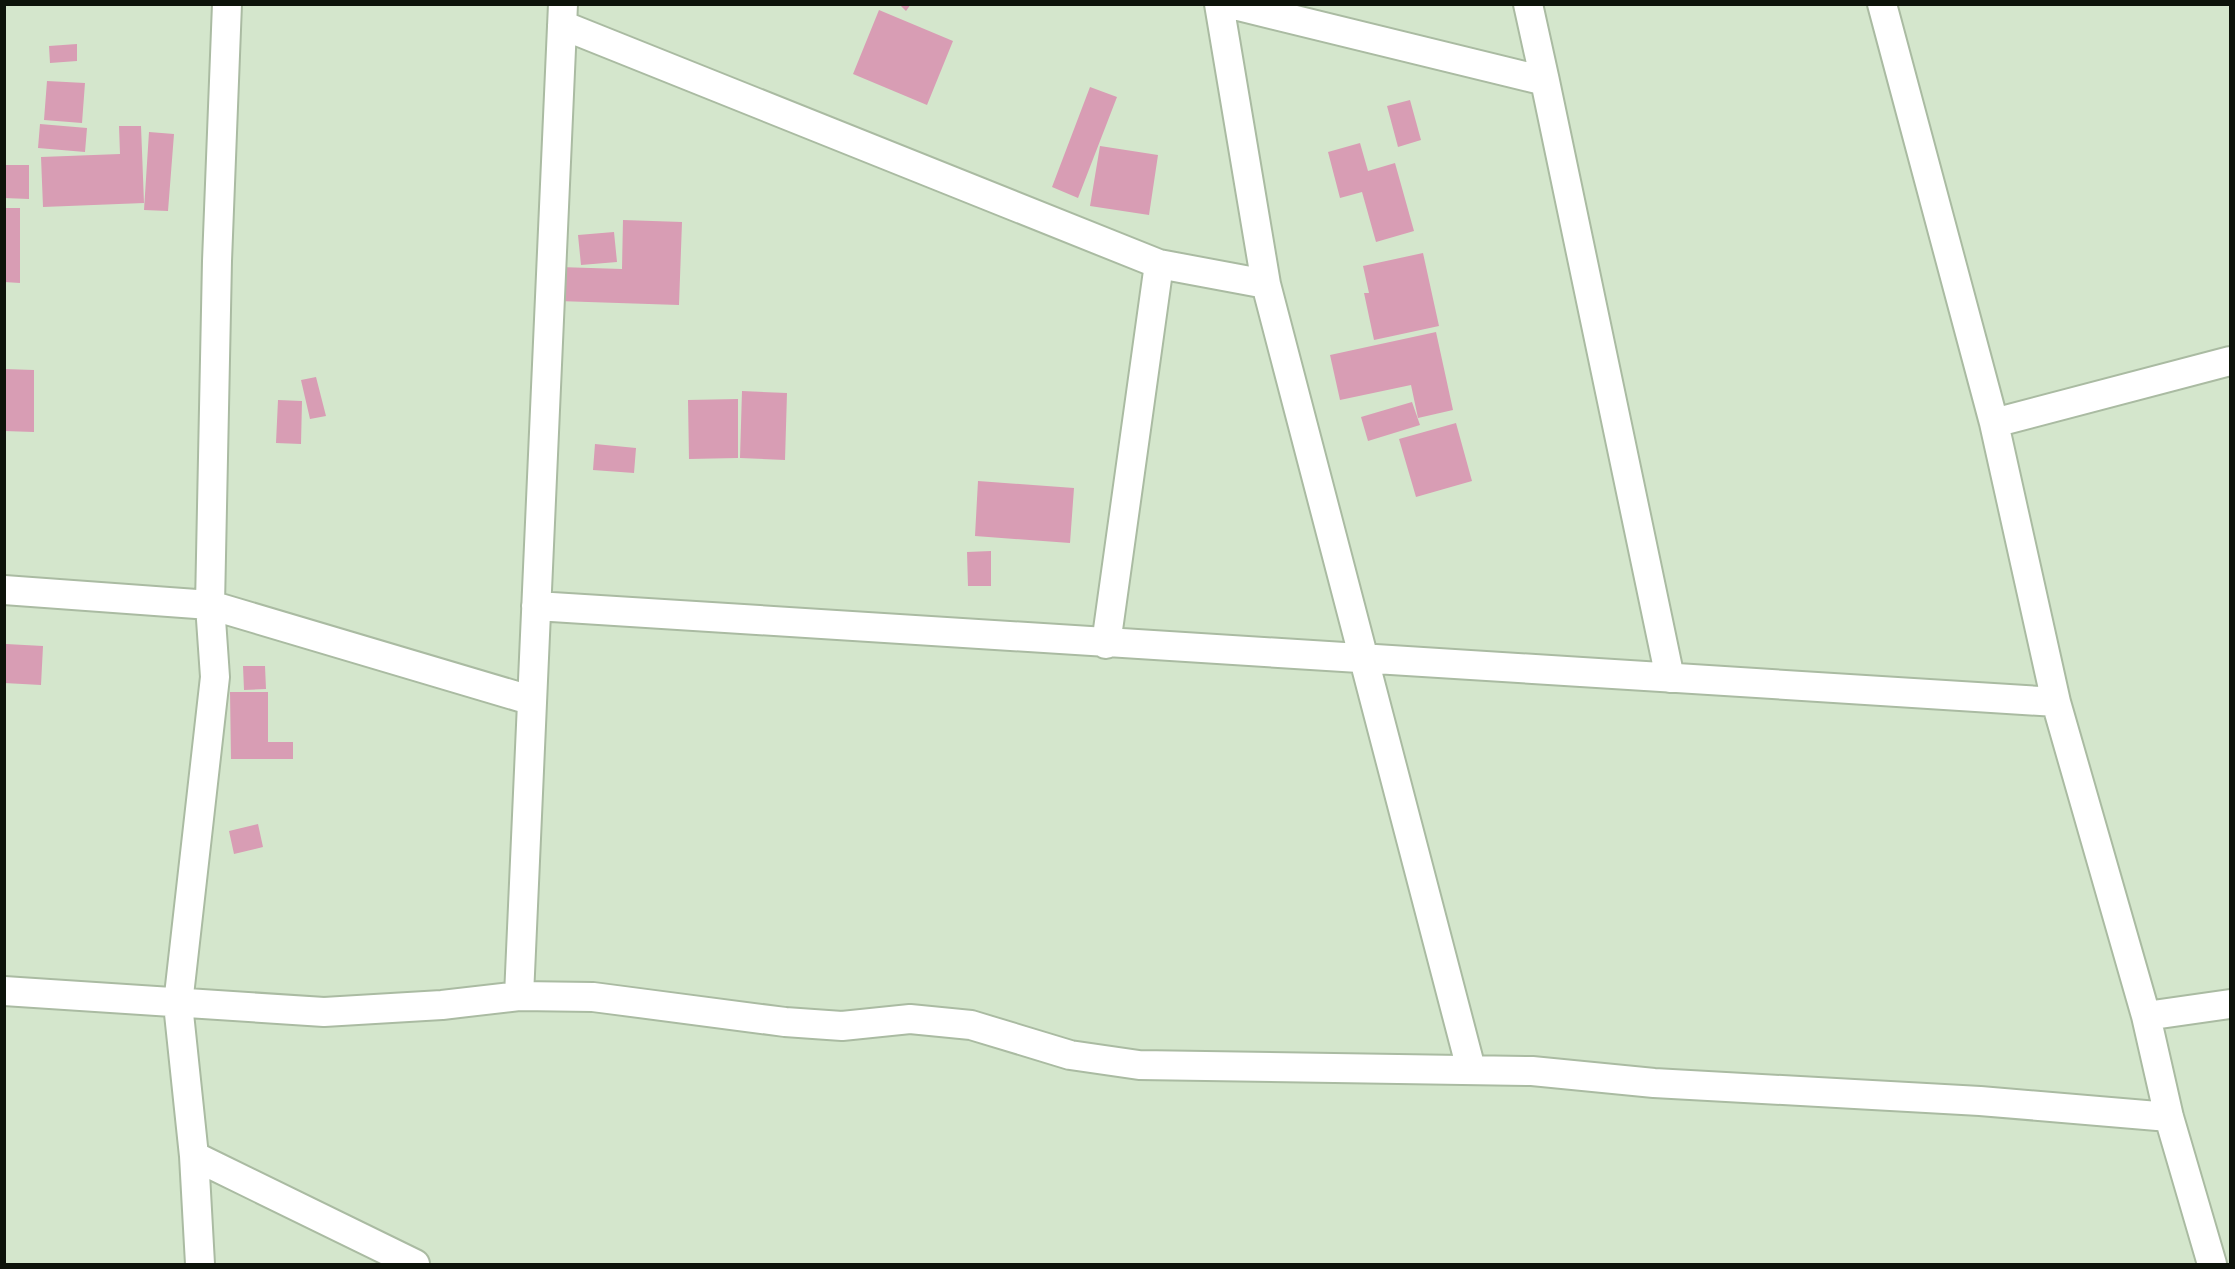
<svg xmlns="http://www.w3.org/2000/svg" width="2235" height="1269" viewBox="0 0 2235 1269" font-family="'Fira Sans Condensed',sans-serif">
	<rect width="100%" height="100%" fill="#d4e6cc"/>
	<path fill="#d89db4" d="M899,4H911L906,11Z
		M879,10L953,41L927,105L853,74Z
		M77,44V61L50,63L49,46Z
		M47,81L85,83L82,123L44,120Z
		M1090,87L1117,97L1078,198L1052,187Z
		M1410,100L1421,140L1398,147L1387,106Z
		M40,124L87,128L85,152L38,148Z
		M119,126H141L144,203L43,207L41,157L120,154Z
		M149,132L174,134L168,211L144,210Z
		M1360,143L1368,171L1395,163L1414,231L1376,242L1362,192L1340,198L1328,152Z
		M1100,146L1158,155L1149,215L1090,206Z
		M4,165H29V199L4,198Z
		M4,208H20V283L4,282Z
		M623,220L682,222L679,305L558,301L559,267L622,269Z
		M614,232L617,262L581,265L578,235Z
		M1423,253L1439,326L1374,340L1364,293H1369L1363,266Z
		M1436,332L1453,410L1418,418L1411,385L1340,400L1330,355Z
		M4,369L34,370V432L4,431Z
		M316,377L326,416L310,419L301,380Z
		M742,391L787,393L785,460L740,458Z
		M738,399V458L689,459L688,400Z
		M278,400L302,401L301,444L276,443Z
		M1412,402L1420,425L1368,441L1361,417Z
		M1456,423L1472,481L1416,497L1399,439Z
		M595,444L636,448L634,473L593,470Z
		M978,481L1074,488L1070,543L975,536Z
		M991,551V586H968L967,552Z
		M6,644L43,646L41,685L4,683Z
		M243,666H265L266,689L244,690Z
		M230,692H268V742H293V759H231Z
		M258,824L263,847L234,854L229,831Z"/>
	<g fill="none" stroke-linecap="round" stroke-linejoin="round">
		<g stroke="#aabba2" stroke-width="32">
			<path id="street" d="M1219,4L1266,284L1471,1069
				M1230,4L1545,81L1670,678
				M1528,4L1545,81
				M1882,4L1994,423L2056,702L2146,1016L2169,1117L2212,1264
				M562,25L1159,264L1266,284
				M1994,423L2230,361
				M4,590L210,605L530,700
				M536,606L2056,702
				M1106,644L1159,264
				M4,991L324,1012L442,1005L519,996L593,997L785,1022L842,1026L910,1019L971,1025L1070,1055L1139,1065L1532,1071L1654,1083L1980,1101L2169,1117
				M519,996L563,4
				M2146,1016L2230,1004
				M194,1156L415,1264
				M200,1264L194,1156L178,1004L215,677L210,605L217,261L227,4"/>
		</g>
		<use href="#street" stroke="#fff" stroke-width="28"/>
	</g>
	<rect width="2235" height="1269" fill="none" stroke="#0d130a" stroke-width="12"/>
</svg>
